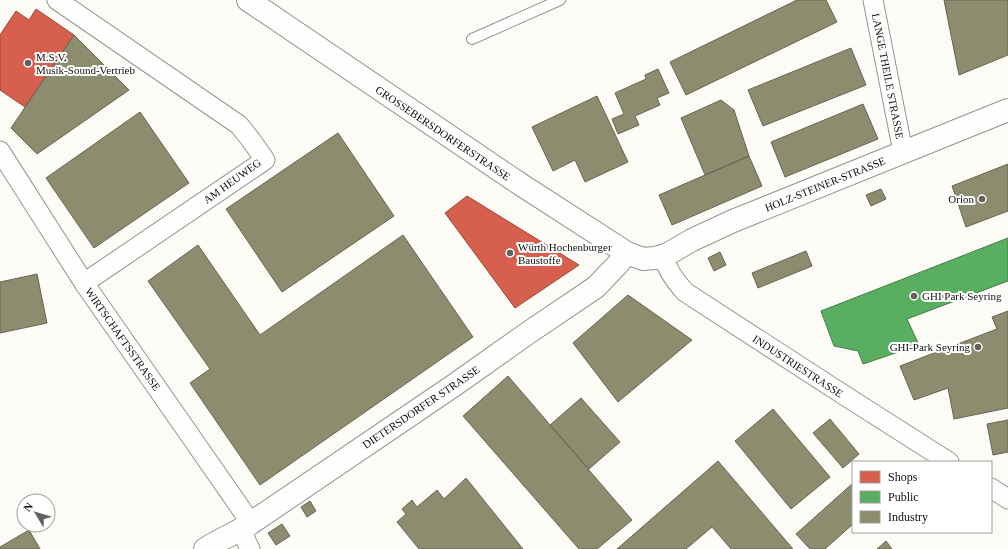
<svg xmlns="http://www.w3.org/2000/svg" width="1008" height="549" viewBox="0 0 1008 549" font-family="Georgia,serif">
	<rect width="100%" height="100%" fill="#fcfbf5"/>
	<path fill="#d6604d" stroke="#9a483a" d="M36,9L74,35L25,107L0,90V35L16,11L29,20Z
		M467,196L579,265L515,308L445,213Z"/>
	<path fill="#5aae61" stroke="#447e48" d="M1008,238V281L907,319L919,345L863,364L858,351L834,346L821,311Z"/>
	<path fill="#8c8c6e" stroke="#666652" d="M797,0H826L837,22L686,95L670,62Z
		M944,0H1008V55L959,75Z
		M74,35L129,90L37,154L11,128Z
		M851,48L866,85L763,126L748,90Z
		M658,69L669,93L657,98L660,105L635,116L639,125L618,134L612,119L624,114L615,93L646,79L645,75Z
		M597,96L628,162L585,182L575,160L553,171L532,127Z
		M721,100L734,110L749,156L705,175L681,118Z
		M863,104L878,139L785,177L771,142Z
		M140,112L189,183L94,248L46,178Z
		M338,133L394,216L282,292L226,209Z
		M749,156L762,186L672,225L659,195Z
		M1008,164V211L966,227L952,186Z
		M881,189L886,199L871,206L866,195Z
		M403,235L473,337L260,485L190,383L210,369L148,281L198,245L260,335Z
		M806,251L812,266L758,288L752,273Z
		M720,252L726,265L714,271L708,258Z
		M37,274L47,323L0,333V282Z
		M628,295L692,340L618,402L573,343Z
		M1008,311V408L954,419L948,388L914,400L900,366L997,329L992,317Z
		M508,376L632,520L597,549H579L463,416Z
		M581,398L620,442L589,469L550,425Z
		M773,409L830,477L791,509L735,441Z
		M830,419L859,454L843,468L813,433Z
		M1008,420V452L993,455L987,424Z
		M718,461L793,549H731L712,527L686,549H617Z
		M466,478L523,549H419L397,522L406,514L402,509L412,500L417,507L437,490L444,499Z
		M853,483V524L825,549H810L796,534Z
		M310,501L316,511L307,517L301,507Z
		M282,524L290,536L276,545L268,533Z
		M29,530L40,549H0V547Z
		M886,541L892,549H877Z"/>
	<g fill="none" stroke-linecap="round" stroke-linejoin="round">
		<g stroke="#969593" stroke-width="12">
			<path id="service" d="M472,39L560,0"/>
		</g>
		<g stroke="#969593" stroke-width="21">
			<path id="minor" d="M57,0L239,125L251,140L265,160L84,283
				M873,0L903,152
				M0,151L84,283L251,523
				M663,256C667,270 675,281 685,292L847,397L949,462
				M991,488L1008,499
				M241,530L250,549"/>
		</g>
		<g stroke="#969593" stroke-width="24">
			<path id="tertiary" d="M248,0L520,184L627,253L643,259L655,258L663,256L668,254L692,240L733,221L1008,110
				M205,549C220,539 237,533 251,523L453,386L528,333L596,287L617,265L627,253"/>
		</g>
		<use href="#service" stroke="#fffefe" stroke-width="10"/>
		<use href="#minor" stroke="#fffefe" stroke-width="19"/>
		<use href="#tertiary" stroke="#fffefe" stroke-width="22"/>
	</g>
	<g fill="#626260" stroke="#fff" stroke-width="1.5">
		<circle cx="28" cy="63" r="4"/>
		<circle cx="982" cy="199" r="4"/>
		<circle cx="510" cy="253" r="4"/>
		<circle cx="914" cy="296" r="4"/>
		<circle cx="978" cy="347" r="4"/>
	</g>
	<g text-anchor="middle" stroke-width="4" stroke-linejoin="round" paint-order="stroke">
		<g font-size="11" fill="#0f0f0f" stroke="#fff" text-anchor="start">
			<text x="36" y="61">M.S.V.<tspan x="36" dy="13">Musik-Sound-Vertrieb</tspan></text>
			<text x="974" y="203" text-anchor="end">Orion</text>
			<text x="518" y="251">Würth Hochenburger<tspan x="518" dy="13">Baustoffe</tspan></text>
			<text x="922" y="300">GHI Park Seyring</text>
			<text x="970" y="351" text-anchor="end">GHI-Park Seyring</text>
		</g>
		<g font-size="11" fill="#0f0f0f" stroke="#fff">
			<text transform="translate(888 76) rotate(79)" y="4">LANGE THEILE STRASSE</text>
			<text transform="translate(443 133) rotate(34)" y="4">GROSSEBERSDORFERSTRASSE</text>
			<text transform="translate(232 181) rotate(-36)" y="4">AM HEUWEG</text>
			<text transform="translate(825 184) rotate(-22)" y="4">HOLZ-STEINER-STRASSE</text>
			<text transform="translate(123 339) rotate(55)" y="4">WIRTSCHAFTSSTRASSE</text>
			<text transform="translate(798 366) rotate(33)" y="4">INDUSTRIESTRASSE</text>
			<text transform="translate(421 407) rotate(-34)" y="4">DIETERSDORFER STRASSE</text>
		</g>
	</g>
	<rect x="852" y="461" width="140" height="72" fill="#ffffff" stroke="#9f9f9f"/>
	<rect x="860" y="471" width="20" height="12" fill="#d6604d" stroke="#9f9f9f"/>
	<text x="888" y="481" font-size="12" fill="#0f0f0f">Shops</text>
	<rect x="860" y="491" width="20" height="12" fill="#5aae61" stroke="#9f9f9f"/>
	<text x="888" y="501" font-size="12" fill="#0f0f0f">Public</text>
	<rect x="860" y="511" width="20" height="12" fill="#8c8c6e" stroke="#9f9f9f"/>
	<text x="888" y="521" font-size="12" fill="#0f0f0f">Industry</text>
	<g transform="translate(36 513) rotate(308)"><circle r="19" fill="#ffffff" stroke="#9f9f9f"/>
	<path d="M0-3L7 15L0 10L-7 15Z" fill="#626260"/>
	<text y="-6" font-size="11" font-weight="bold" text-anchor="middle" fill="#0f0f0f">N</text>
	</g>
</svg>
